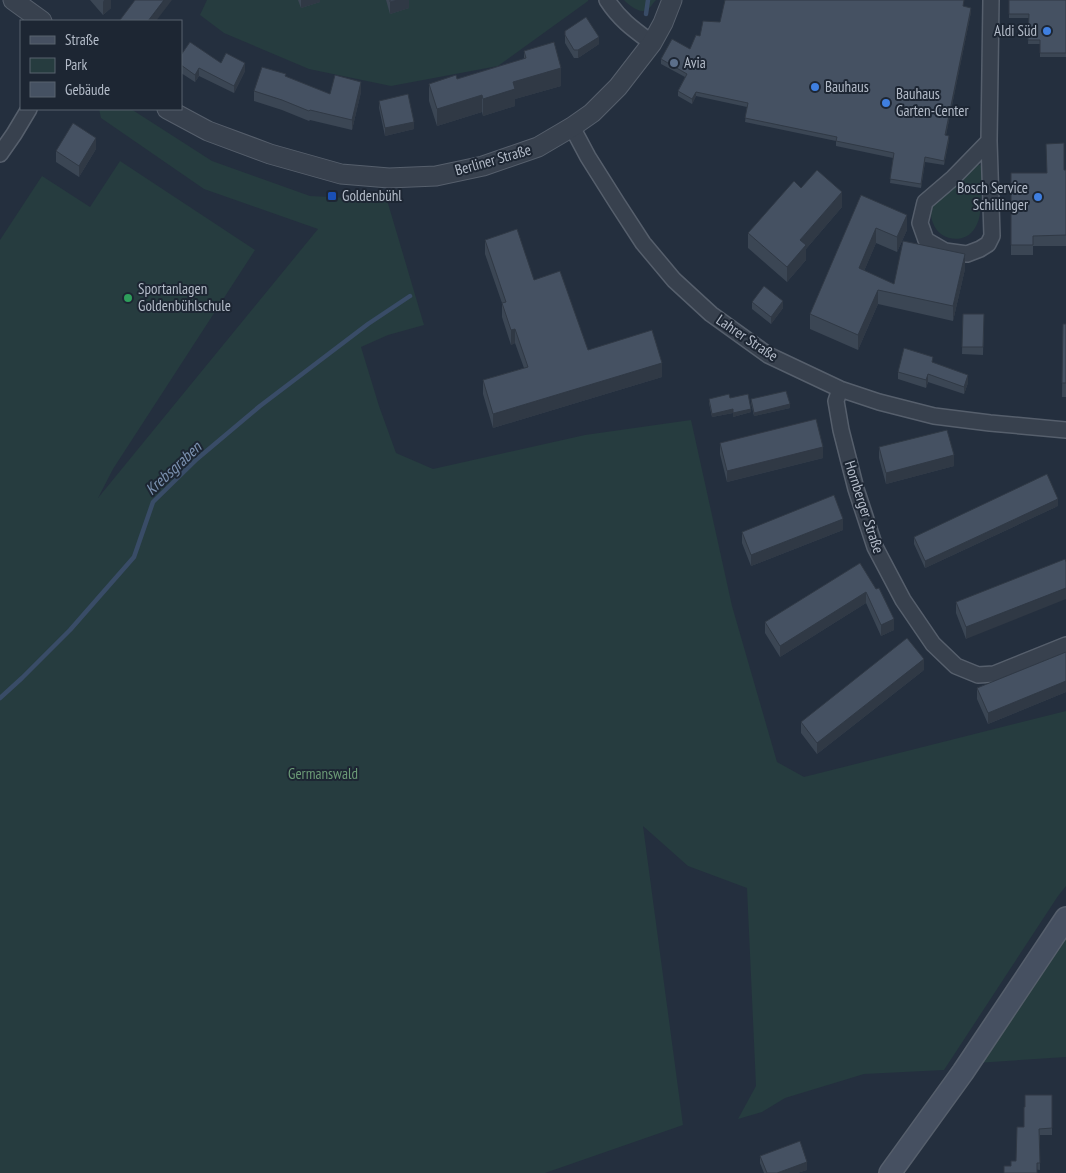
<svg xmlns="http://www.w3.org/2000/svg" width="1066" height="1173" viewBox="0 0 1066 1173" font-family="'PT Sans Narrow',sans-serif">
	<rect width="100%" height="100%" fill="#242f3e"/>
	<path fill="#263c3f" d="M207,0H386L391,13L407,0H588V1L498,66L391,86L309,69L224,33L200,15Z
		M624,0H656C653,3 650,8 647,10C639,14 629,5 624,0Z
		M99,109H131L212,161L310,196L387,200L424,325L388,335L361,347L379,406L396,453L433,469L585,435L691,420L732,606L777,762L804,777L1066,711V886L1058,896L944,1070L864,1074L785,1098L762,1112L738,1119L756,1086L747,888L688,866L643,826L683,1125L545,1173H0V240L42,176L90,207L120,161L255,250L113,469L98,498L318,229L204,189L101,118Z
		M975,165H980L982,167C983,176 981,185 981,194C980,206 982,217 975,228C965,245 939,241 933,223C930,216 931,210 932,204Z
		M1066,933V1057L976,1063Z"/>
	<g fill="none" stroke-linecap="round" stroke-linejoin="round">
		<path stroke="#394c67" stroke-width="4.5" d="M646,14L648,0
			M0,698L22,678L70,630L134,557L153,502L197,459L260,406L368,324L410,296"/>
		<g stroke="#565f6c" stroke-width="18">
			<path id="minor" d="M607,0C620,20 633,29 652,43
				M572,127L588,157L617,203L643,243L674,280L711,314L768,355L840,389L879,402L934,416L990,423L1066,430
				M989,141L953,178L925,202L920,223L926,240L945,251L967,254L980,249L988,244L992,236L989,141L991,0
				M0,154L14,134L29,109
				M840,389L836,401L841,430L856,489L875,547L903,600L933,644L956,666L978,675L994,674L1066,645"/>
		</g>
		<g stroke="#565f6c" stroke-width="21">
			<path id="tertiary" d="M13,0L42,21
				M167,109L208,131L270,154L341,174L389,178L436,176L483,166L538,147L572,127L592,113L618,87L652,43L663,23L672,0"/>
		</g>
		<g stroke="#565f6c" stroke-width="24">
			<path id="secondary" d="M890,1173L963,1072L1066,918"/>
		</g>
		<use href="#minor" stroke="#38414e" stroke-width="15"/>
		<use href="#tertiary" stroke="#38414e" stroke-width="19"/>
		<use href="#secondary" stroke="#465061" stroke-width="21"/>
	</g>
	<path fill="#3b4654" d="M90,0H111V8L103,15Z
		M298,0H320V2L301,8Z
		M386,0H409V8L390,14Z
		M1009,0H1066V57H1040V44H1028L1029,18H1009Z
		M963,6L971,12L946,135L949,140L944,165L925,162L921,188L890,183L893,158L836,146V141L745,122L747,107L696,96L692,104L678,96V91L685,77L661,64V59L690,49L700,36L720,22Z
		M565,31L599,44L578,58H574L565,43Z
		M524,51L561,86L515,99V106L483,116L482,112L437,126L429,101V84L457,79L524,59Z
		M181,55L221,63L245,71L234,93L199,76L195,82L181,73Z
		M286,77L330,94L361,92L352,130L310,120L309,121L282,110L254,101V91Z
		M379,101L414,129L385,136L379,108Z
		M96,149L79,177L56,162V151Z
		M1064,170H1066V246H1033V255H1011V173H1046Z
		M801,188L842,207L806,249V260L787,282L748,248V233Z
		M861,195L907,230L897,252L876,243L864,271L894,284L965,269L953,321L878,304L858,350L810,329V314Z
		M485,240L534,280L588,350L662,377L493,428L483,394V380L524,368L515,343L511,345L502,317V303L485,254Z
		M752,302L783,308L771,324L752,309Z
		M963,314H984L983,355L962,354Z
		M1063,324H1066V397H1062Z
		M933,363L968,383L964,394L928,382L926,388L898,379V372Z
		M730,398L751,412L733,417V413L712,417L709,403V399Z
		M751,399L790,408L754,416L751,403Z
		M720,443L823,458L727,482L720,454Z
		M879,447L954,466L886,484L879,458Z
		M1058,506L925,568L914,544V537Z
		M843,530L751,566L742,543V532Z
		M1066,562L966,639L956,613V602Z
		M860,563L894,630L881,636L866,603L780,657L765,633V622Z
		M1066,652V692L988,724L977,699V688Z
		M924,670L817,754L801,733V722Z
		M1052,1095V1135H1040V1170L1011,1166L1016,1161L1024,1127Z
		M760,1156L807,1170L797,1173H764L760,1163Z"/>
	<path fill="#303945" d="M104,0H111V8L103,15V2Z
		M164,0H172L156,21H148Z
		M301,0H320V2L301,8Z
		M398,0H409V8L390,14V2Z
		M971,8V12L945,139V135Z
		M599,37V44L578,58V50Z
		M245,63V71L234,93V86Z
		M199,68V76L195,82V75Z
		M561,68V86L515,99V106L483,116V99L513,82Z
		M361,82V92L352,130V120Z
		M696,92V96L692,104V99Z
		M482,95V112L437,126V109Z
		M414,122V129L385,136V128Z
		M949,136V140L944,165V161Z
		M96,138V149L79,177V166Z
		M925,157V162L921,188V184Z
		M842,192V207L806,249V260L787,282V267L800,240Z
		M907,215V230L897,252V237Z
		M876,228V243L859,283V268Z
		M965,254V269L953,321V306Z
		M878,290V304L858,350V335Z
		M783,301V308L771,324V317Z
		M515,329V343L511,345V330Z
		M662,363V377L493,428V414Z
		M928,374V382L926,388V380Z
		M968,375V383L964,394V387Z
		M790,404V408L754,416V413Z
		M733,409V413L712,417V414Z
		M751,409V412L733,417V413Z
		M823,447V458L727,482V471Z
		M954,455V466L886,484V473Z
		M1058,499V506L925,568V561Z
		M843,519V530L751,566V555Z
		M1066,588V599L966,639V627Z
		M866,592V603L780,657V646Z
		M894,619V630L881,636V625Z
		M924,659V670L817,754V743Z
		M1066,681V692L988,724V713Z
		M807,1162V1170L797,1173H777Z"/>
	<path fill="#455162" stroke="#303945" d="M135,0H164L148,21H121L120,20Z
		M390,0H398L390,2Z
		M725,0H964L963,6L971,8L945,135L949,136L944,161L925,157L921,184L890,179L894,153L836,141L837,137L745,118L748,103L696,92L692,99L678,91L687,74L661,59L672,39L690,49L696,35L700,36L703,21L720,22Z
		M1009,0H1066V53H1040V40H1028L1029,14H1009Z
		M586,17L599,37L578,50H574L565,35V31Z
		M190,42L221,63L226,53L245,63L234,86L199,68L195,75L181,65V55Z
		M554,42L561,68L513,82L515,89L483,99L482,95L437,109L429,84L456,75L457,79L526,58L524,51Z
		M262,67L286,74L285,76L330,94L335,75L361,82L352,120L310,110L309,111L282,100L254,91Z
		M408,94L414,122L385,128L379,101Z
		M73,123L96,138L79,166L56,151Z
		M1064,143V170H1066V235L1033,236V245H1011V173H1047L1046,144Z
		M817,170L842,192L800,240L806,245L787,267L748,233L794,181L801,188Z
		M861,195L907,215L897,237L876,228L859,268L894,284L903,241L965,254L953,306L878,290L858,335L810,314Z
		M517,229L534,280L560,271L588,350L652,330L662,363L493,414L483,380L528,367L515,329L511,330L502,303L506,302L485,240Z
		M764,286L783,301L771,317L752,302Z
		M963,314H984L983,347H962Z
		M1063,324H1066V383H1062Z
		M904,348L933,357L932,362L968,375L964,387L928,374L926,380L898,372Z
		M786,391L790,404L754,413L751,399Z
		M729,394L730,398L748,394L751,409L733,413V409L712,414L709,399Z
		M816,419L823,447L727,471L720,443Z
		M947,430L954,455L886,473L879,447Z
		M1047,474L1058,499L925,561L914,537Z
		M834,495L843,519L751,555L742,532Z
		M1065,559L1066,562V588L966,627L956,602Z
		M860,563L876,589L879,588L894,619L881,625L866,592L780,646L765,622Z
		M907,638L924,659L817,743L801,722Z
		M1066,652V681L988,713L977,688Z
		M1025,1095H1052V1128L1039,1129L1040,1163H1037V1173H1004V1166H1011V1161H1016L1017,1127H1024V1107H1025Z
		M800,1141L807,1162L777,1173H767L760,1156Z"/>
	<g fill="#3f7fe0" stroke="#1d2633" stroke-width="2">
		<circle cx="1047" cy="31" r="5"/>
		<circle cx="815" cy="87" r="5"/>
		<circle cx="886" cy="103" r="5"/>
		<circle cx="1038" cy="197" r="5"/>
	</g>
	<circle fill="#5c6f8a" stroke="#1d2633" stroke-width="2" cx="674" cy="63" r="5"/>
	<rect fill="#1a4fb4" stroke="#1d2633" stroke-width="2" x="327" y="191" width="10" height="10" rx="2.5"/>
	<circle fill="#2e9e5b" stroke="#1d2633" stroke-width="2" cx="128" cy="298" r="5"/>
	<g text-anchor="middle" stroke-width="4" stroke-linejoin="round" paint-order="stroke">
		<g font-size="15" fill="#b4bcc9" stroke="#1d2633" text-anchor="start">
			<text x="1037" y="36" text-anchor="end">Aldi Süd</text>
			<text x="684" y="68">Avia</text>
			<text x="825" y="92">Bauhaus</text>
			<text x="896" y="99">Bauhaus<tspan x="896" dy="17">Garten-Center</tspan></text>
			<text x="1028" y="193" text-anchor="end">Bosch Service<tspan x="1028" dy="17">Schillinger</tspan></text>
			<text x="342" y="201">Goldenbühl</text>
			<text x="138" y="294">Sportanlagen<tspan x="138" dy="17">Goldenbühlschule</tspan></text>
		</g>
		<g font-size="15" fill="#b4bcc9" stroke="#1d2633">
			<text transform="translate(493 160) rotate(-16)" y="5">Berliner Straße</text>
			<text transform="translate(747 338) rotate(34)" y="5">Lahrer Straße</text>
			<text transform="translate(864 507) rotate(72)" y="5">Hornberger Straße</text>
		</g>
		<g font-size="15" fill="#6b9a76" stroke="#1d2633">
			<text x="323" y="779">Germanswald</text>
		</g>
		<g font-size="16" font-style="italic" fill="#7c92b1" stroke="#1d2633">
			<text transform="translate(173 468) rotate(-43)" y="6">Krebsgraben</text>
		</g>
	</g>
	<rect x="20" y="20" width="162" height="90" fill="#1d2633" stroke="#59626f"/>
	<rect x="30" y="36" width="25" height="8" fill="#465061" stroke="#59626f"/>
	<text x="65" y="45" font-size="15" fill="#b4bcc9">Straße</text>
	<rect x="30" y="58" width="25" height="15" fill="#263c3f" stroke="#59626f"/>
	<text x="65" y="70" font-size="15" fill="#b4bcc9">Park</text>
	<rect x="30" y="82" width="25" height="15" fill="#455162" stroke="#59626f"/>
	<text x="65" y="95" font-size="15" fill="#b4bcc9">Gebäude</text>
</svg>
